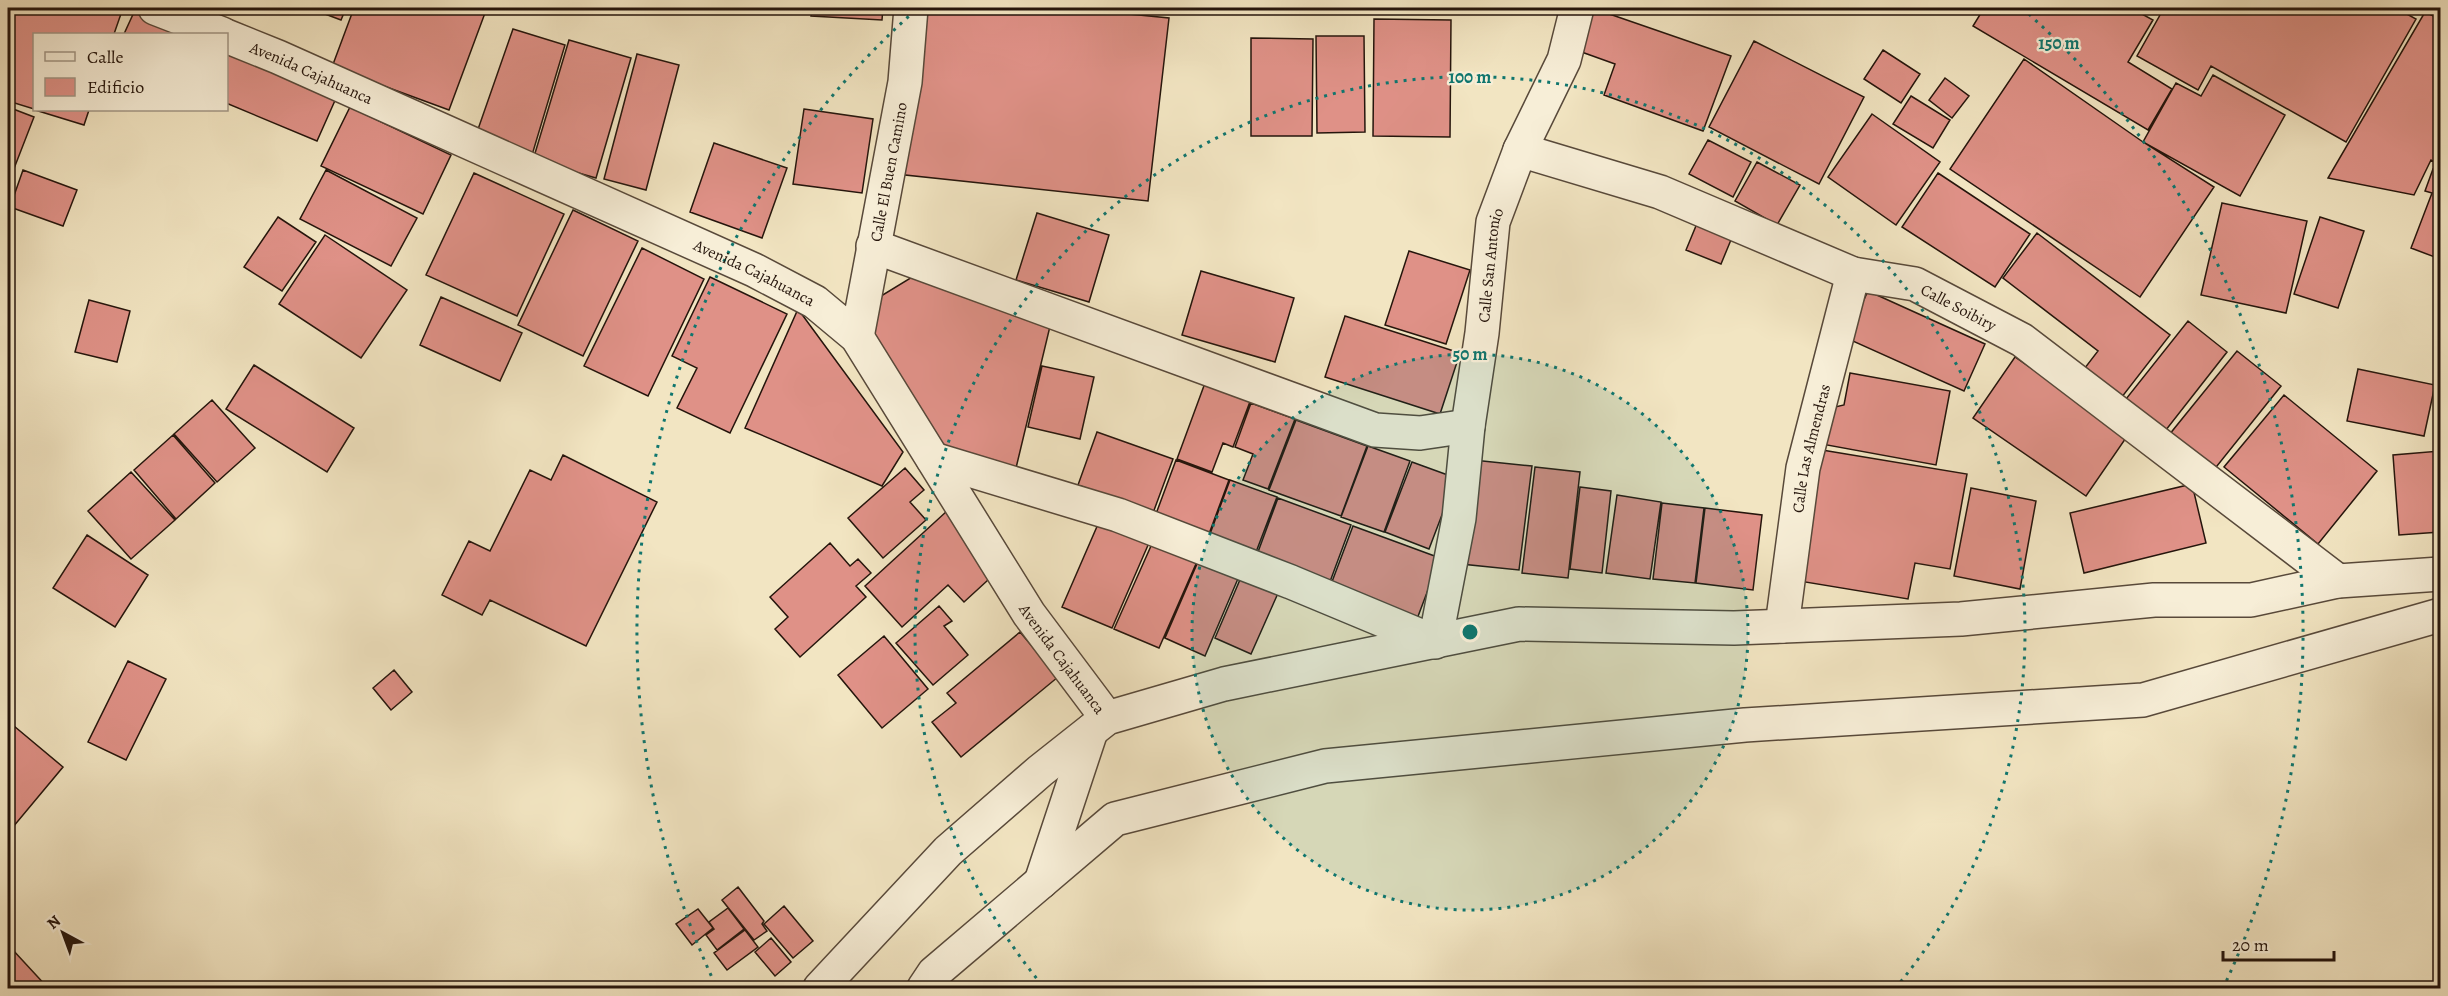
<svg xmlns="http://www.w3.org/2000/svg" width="2448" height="996" viewBox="0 0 2448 996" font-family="Alegreya,serif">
	<rect width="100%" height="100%" fill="#f2e5c2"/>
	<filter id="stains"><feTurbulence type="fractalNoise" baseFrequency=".00333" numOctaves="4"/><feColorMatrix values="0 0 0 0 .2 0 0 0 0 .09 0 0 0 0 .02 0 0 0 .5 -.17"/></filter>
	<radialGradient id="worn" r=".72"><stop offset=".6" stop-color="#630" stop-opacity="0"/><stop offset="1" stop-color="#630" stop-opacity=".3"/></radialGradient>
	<path fill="#df9187" stroke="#25150c" stroke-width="1.5" d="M10,8H123L114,34H34V109L8,101V14Z
		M309,8H346L341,20Z
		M354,8H469L485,13L449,110L332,67Z
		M812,8H883L882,20L811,16Z
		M915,8H1068L1169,18L1148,201L896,174Z
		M1592,8L1731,56L1703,131L1604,95L1615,64L1576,50Z
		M1984,8H2131L2153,20L2128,62L2172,89L2148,130L1973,26Z
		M2164,8H2396L2416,19L2346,142L2211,66L2198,90L2137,56Z
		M135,10L192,34H124Z
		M2425,12L2440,19V165L2431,160L2414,195L2328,178Z
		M1374,19L1451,20L1450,137L1373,136Z
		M513,29L565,45L532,155L476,135Z
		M1316,36H1364L1365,132L1317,133Z
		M1251,38L1313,39L1312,136H1251Z
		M569,40L631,58L596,178L533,160Z
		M1754,41L1864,97L1819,184L1709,127Z
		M226,49L337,96L317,141L226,103Z
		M1883,50L1920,74L1901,103L1864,79Z
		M637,54L679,65L646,190L604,179Z
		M2024,59L2143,142L2214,187L2140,297L1950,169Z
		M2213,75L2285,115L2240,196L2143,142L2176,83L2201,96Z
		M1945,78L1969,96L1952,118L1929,100Z
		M1911,96L1950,120L1933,148L1893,124Z
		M8,107L34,117L8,184Z
		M350,107L451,155L423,214L321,166Z
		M804,109L873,119L862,193L793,184Z
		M35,110H89L84,125Z
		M1872,114L1940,162L1896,225L1828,177Z
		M1708,140L1751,162L1733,197L1689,174Z
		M714,143L787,168L762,238L690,212Z
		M1757,162L1800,185L1777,225L1735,201Z
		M2433,169L2440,171V259L2411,248L2432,193L2425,191Z
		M23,170L77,190L63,226L10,207Z
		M326,170L417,218L391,266L300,219Z
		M474,173L564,214L517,316L426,275Z
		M1938,173L2030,234L1995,287L1902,227Z
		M2222,203L2307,221L2286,313L2201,295Z
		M573,210L638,241L583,356L518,325Z
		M1037,213L1109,235L1089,302L1016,280Z
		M278,217L316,242L282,291L244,267Z
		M2320,217L2364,231L2338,308L2294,294Z
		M1698,221L1733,235L1721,264L1686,250Z
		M2037,233L2170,335L2118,402L2081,373L2098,351L2003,278Z
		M325,235L407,290L361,358L279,304Z
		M642,248L704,279L648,396L584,366Z
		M1409,251L1470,270L1446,344L1385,325Z
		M1201,271L1294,298L1275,362L1182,335Z
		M917,274L1052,318L1016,468L943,446L870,336L881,296Z
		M710,277L787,314L730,433L677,408L697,368L672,356Z
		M1868,291L1985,344L1964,391L1846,338Z
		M441,297L522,333L500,381L420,345Z
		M89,300L130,311L117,362L75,352Z
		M798,309L903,452L882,486L745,428Z
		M1345,316L1460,353L1440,414L1325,377Z
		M2188,321L2227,352L2162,435L2122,404Z
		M2237,351L2281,386L2213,471L2169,435Z
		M2015,357L2128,435L2086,496L1973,418Z
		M254,365L354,428L327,472L226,409Z
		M1042,366L1094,377L1080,439L1028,427Z
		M2358,369L2435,385L2424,436L2347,421Z
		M1850,373L1950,391L1936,465L1816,443L1822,410L1844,405Z
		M1205,383L1251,399L1233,447L1223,443L1212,472L1177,459Z
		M2284,395L2377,471L2318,544L2224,467Z
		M212,400L255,448L217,482L174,434Z
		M1251,403L1295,419L1268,489L1243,480L1253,454L1235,447Z
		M1296,420L1367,446L1341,516L1269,490Z
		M1097,432L1173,459L1153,513L1078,485Z
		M173,435L215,483L176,519L134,470Z
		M1368,446L1410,461L1384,532L1341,517Z
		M1822,450L1967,474L1950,569L1915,563L1908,599L1799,581Z
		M2440,451V532L2399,535L2393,455Z
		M563,455L657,502L586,646L490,600L482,615L442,595L469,541L490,551L530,470L551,480Z
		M1176,460L1229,480L1206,542L1153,522Z
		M1473,460L1532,466L1519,570L1461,564Z
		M1412,462L1456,478L1429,549L1385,532Z
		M1535,467L1580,472L1568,578L1522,573Z
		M905,468L924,490L910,502L926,520L883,558L848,518Z
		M131,472L175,520L131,559L88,511Z
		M1230,480L1277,497L1253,560L1207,542Z
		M2192,484L2206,543L2084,573L2070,513Z
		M1580,487L1611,491L1602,573L1570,569Z
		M1971,488L2036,501L2020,589L1954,576Z
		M1617,495L1661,502L1650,579L1606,573Z
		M1278,498L1351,525L1328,587L1255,560Z
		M1662,503L1704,508L1695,583L1653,579Z
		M1705,508L1762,515L1753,590L1696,583Z
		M947,511L1000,569L964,602L948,585L902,627L865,586Z
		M1102,515L1152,536L1112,628L1062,607Z
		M1353,526L1440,558L1417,619L1330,587Z
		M87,535L148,575L115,627L53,588Z
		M1155,537L1199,557L1159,648L1114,629Z
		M830,543L850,566L858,559L871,573L856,586L866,597L800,657L775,629L788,617L770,597Z
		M1200,557L1240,574L1205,656L1165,638Z
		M1242,575L1279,591L1251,654L1215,638Z
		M939,606L952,621L944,626L968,655L933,685L896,643Z
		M1020,632L1058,677L961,757L932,722L956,703L947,693Z
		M884,636L928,689L882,728L838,675Z
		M128,661L166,679L126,760L88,742Z
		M394,670L412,692L391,710L373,688Z
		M8,721L63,767L13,827L8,823Z
		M738,887L764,921L762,924L767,931L754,940L722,900Z
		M784,906L813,941L793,958L764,924Z
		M728,908L744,929L717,950L706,935L714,929L709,922Z
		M698,909L713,928L692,945L676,924Z
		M745,930L758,947L727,970L714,953Z
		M771,938L791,962L775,976L755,952Z
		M12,949L48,988H8V953Z"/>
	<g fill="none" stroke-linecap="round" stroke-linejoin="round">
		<g stroke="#58493a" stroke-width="36">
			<g id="minor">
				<path d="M155,8L222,34"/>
				<path id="s1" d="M226,36L278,57L754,270L815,302L857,337L1029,614L1107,718"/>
				<path id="s2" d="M1520,150L1660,192L1853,274L1915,284L2022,340L2338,581"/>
				<path d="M873,246L1375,430L1420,433L1468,426"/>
				<path id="s3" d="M857,337L905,82L911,8"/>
				<path id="s4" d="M933,459L1118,515L1291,582L1435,642L1459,518L1468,426L1482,333L1493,222L1520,150L1564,60L1577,8"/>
				<path id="s5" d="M1782,626L1803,468L1853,274"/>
				<path d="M1041,882L1091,731"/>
				<path d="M820,988L948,851L1040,771L1107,718L1224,684L1519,624L1734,628L1961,619L2154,600H2251L2338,581L2440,574"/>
				<path d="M924,988L934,973L1115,819L1325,766L1745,725L2143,700L2440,615"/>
			</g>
		</g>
		<use href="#minor" stroke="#f7eed7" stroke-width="33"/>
	</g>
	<circle cx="1470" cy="632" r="278" fill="#0f766e" fill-opacity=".12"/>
	<g fill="none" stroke="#0f766e" stroke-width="3" stroke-dasharray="3 6">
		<circle cx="1470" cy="632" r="278"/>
		<path d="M1042 985A555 555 0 1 1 1898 985"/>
		<path d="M715 984A833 833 0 0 1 918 8M2022 8A833 833 0 0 1 2225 984"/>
	</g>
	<g text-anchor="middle" stroke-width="4.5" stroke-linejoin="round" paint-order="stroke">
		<g font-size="16" fill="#25150c" stroke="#f7eed7">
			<text dy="6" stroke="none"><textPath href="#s1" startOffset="93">Avenida Cajahuanca</textPath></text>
			<text dy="6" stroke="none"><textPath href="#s3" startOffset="168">Calle El Buen Camino</textPath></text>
			<text dy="6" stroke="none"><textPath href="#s4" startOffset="916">Calle San Antonio</textPath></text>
			<text dy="6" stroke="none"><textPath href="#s1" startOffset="579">Avenida Cajahuanca</textPath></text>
			<text dy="6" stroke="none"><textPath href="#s2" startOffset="468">Calle Soibiry</textPath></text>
			<text dy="6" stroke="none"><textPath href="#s5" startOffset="180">Calle Las Almendras</textPath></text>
			<text dy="6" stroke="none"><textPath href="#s1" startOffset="1083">Avenida Cajahuanca</textPath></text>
		</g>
	</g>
	<circle cx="1470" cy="632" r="9" fill="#0f766e" stroke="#f7eed7" stroke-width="3"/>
	<g font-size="18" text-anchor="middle" font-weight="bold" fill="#0f766e" stroke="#f7eed7" stroke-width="4.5" stroke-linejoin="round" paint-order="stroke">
		<text x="2059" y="49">150 m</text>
		<text x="1470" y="83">100 m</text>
		<text x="1470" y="360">50 m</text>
	</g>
	<rect width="2448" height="996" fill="none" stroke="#f2e5c2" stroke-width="30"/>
	<rect x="9" y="9" width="2430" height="978" fill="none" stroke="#25150c" stroke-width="3"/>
	<rect x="15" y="15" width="2418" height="966" fill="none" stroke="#25150c" stroke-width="1.5"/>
	<rect x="33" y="33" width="195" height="78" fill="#f7eed7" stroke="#a39786" stroke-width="1.5"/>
	<rect x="45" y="52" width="30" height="9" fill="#f7eed7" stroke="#a39786" stroke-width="1.5"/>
	<text x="87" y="63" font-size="18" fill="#25150c">Calle</text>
	<rect x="45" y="78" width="30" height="18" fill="#df9187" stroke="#a39786" stroke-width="1.5"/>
	<text x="87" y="93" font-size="18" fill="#25150c">Edificio</text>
	<g transform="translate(63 933) rotate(319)" stroke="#f7eed7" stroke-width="4.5" paint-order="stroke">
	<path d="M0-4.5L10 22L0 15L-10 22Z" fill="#25150c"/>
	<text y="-9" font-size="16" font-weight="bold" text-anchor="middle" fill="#25150c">N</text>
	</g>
	<path d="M2223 951v9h111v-9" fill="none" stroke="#25150c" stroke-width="3"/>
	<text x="2232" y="951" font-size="18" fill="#25150c" stroke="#f7eed7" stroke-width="4.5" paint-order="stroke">20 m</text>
	<rect width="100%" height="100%" filter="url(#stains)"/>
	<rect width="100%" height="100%" fill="url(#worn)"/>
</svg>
